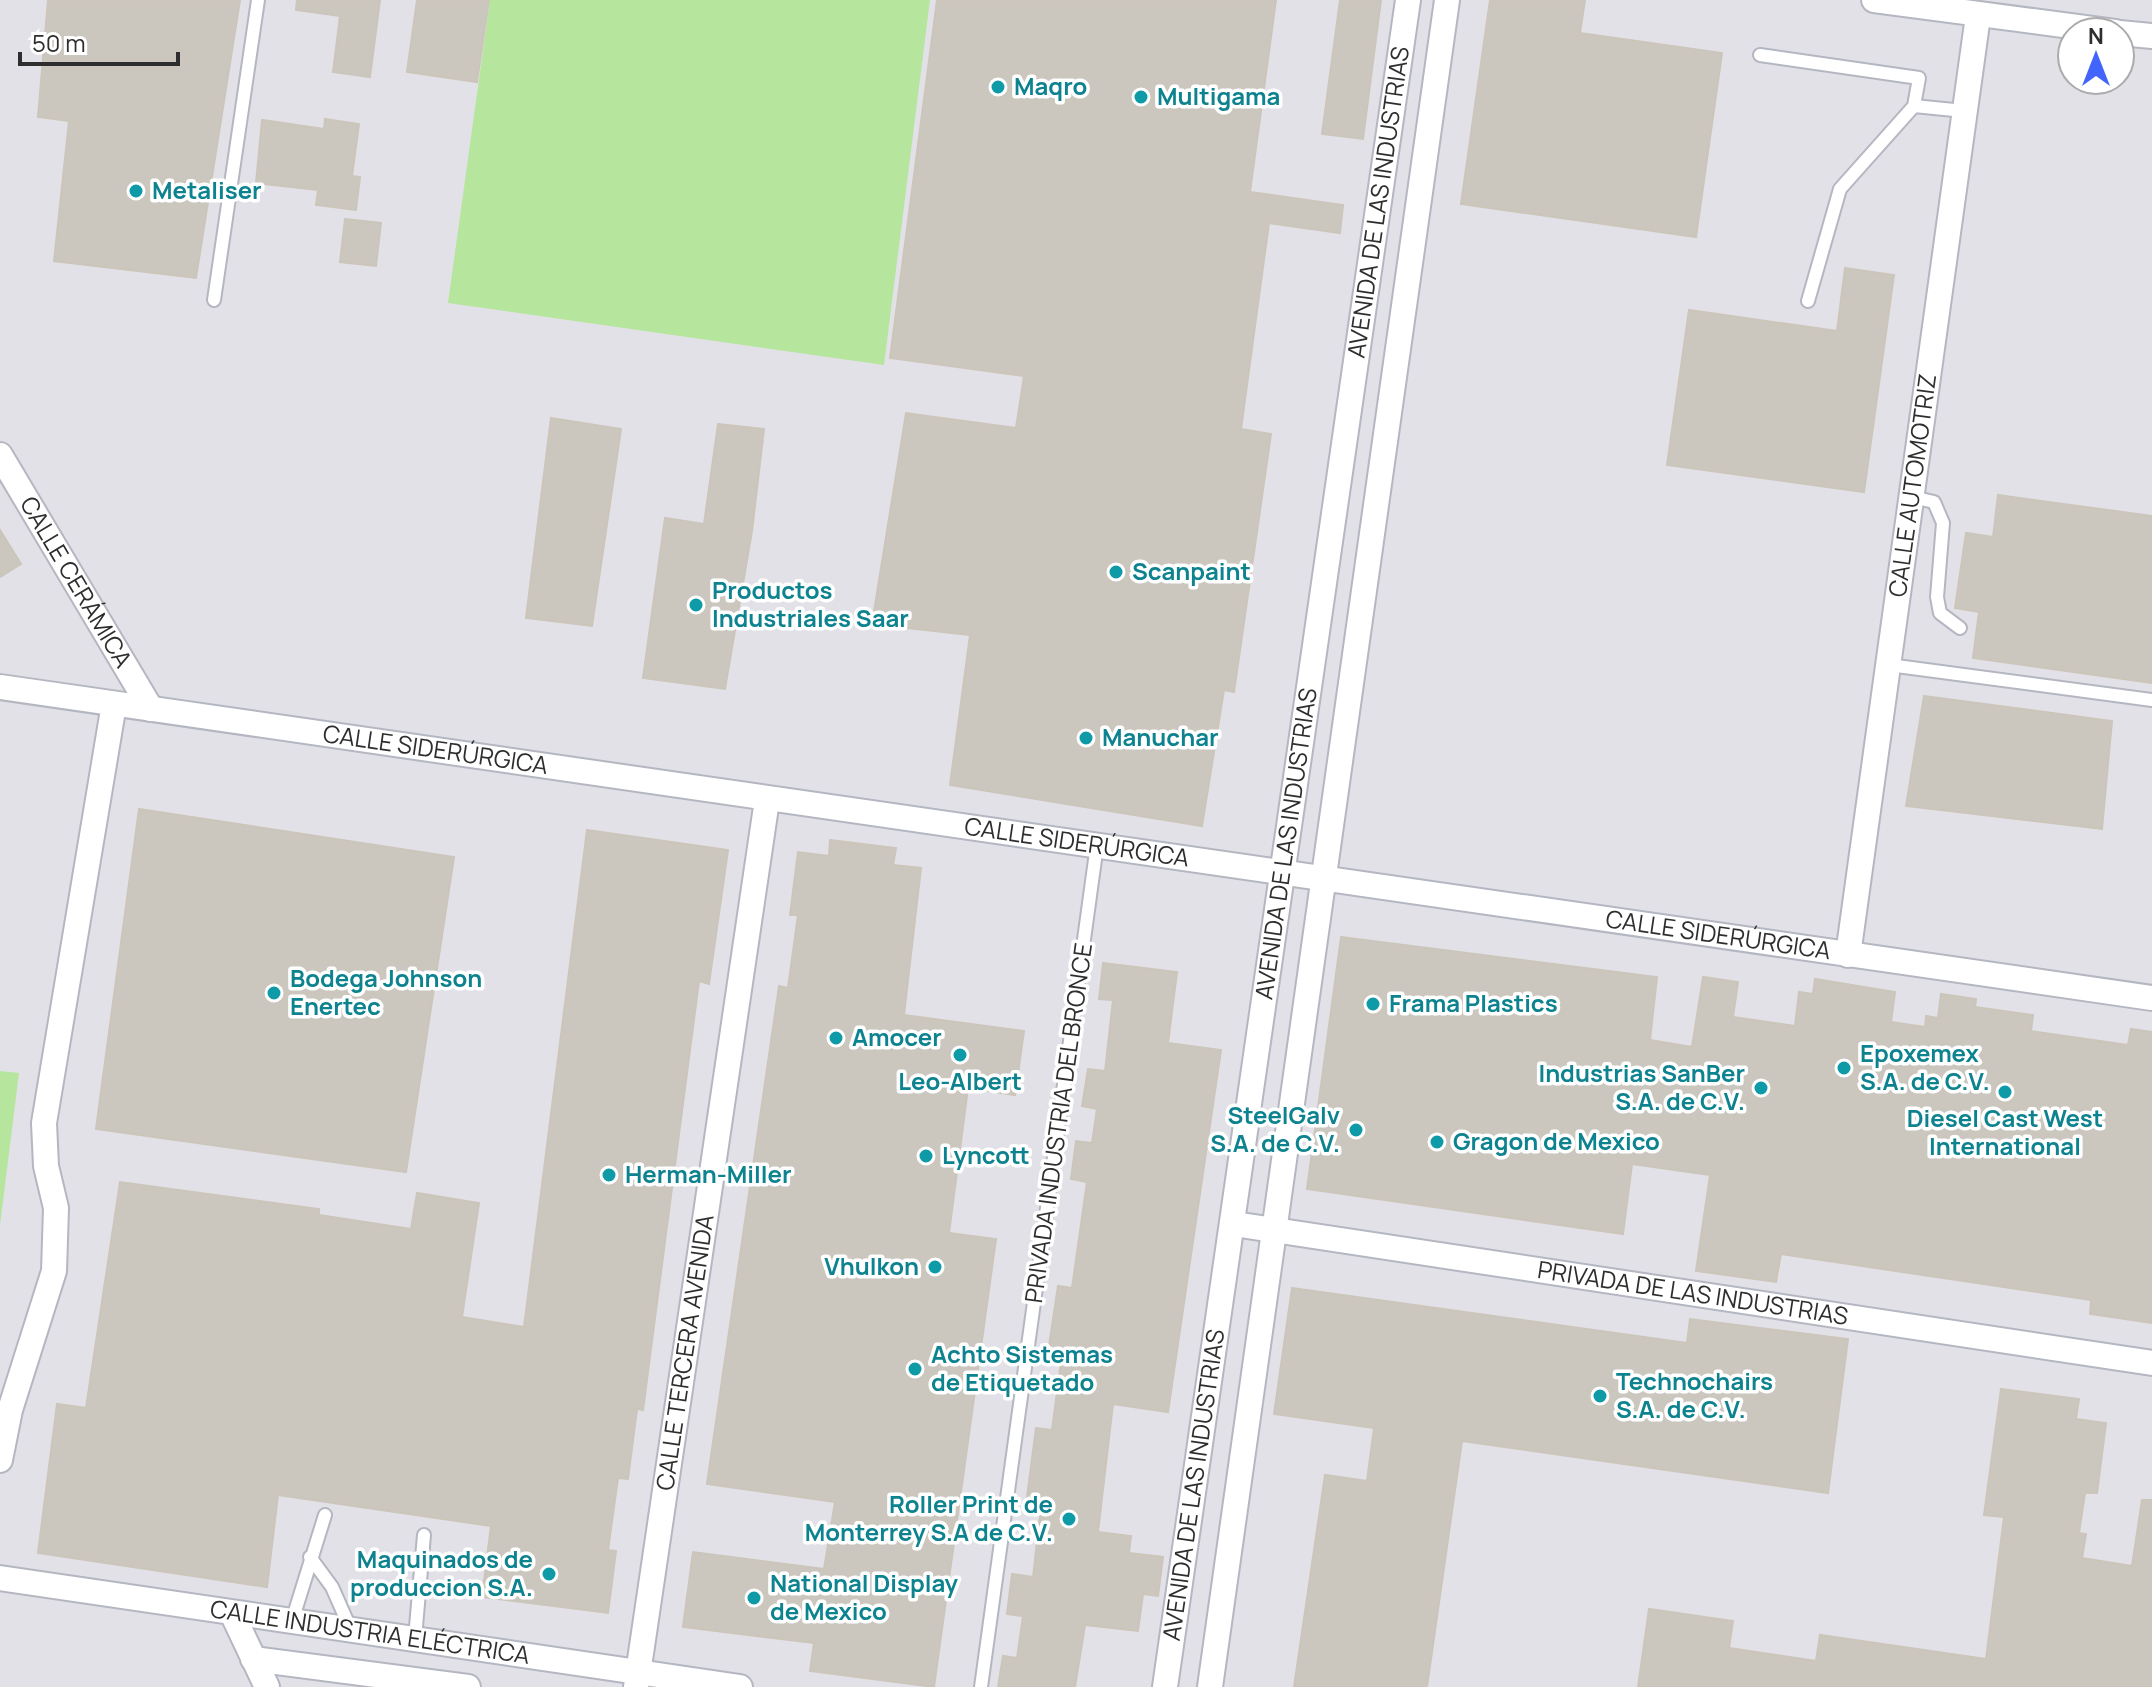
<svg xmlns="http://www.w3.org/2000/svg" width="2152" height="1687" viewBox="0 0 2152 1687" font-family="Manrope,sans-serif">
	<rect width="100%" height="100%" fill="#efe9e1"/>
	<path fill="#e3e1e8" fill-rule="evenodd" d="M0,0H2152V1687H0ZM2072,32H2120V80H2072Z"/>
	<path fill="#b6e59e" d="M490,0H930L884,365L448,303Z
		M0,1071L19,1073L0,1225Z"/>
	<path fill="#cbc7bf" stroke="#cbc5ba" stroke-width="2" d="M48,0H240L196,278L54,261L69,121L38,117Z
		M297,0H380L370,77L333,72L340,16L296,10Z
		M417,0H489L477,82L407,72Z
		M937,0H1276L1250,192L1343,205L1340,233L1269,223L1241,429L1271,434L1234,692L1224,690L1202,826L950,785L970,635L872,624L906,413L1016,428L1024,376L890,358Z
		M1340,0H1381L1363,139L1322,134Z
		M1490,0H1585L1580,33L1722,53L1696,237L1461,204Z
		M325,119L359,124L352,176L360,177L356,210L316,205L318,190L256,183L262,120L324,129Z
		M345,219L381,223L376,266L340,262Z
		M1845,268L1894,275L1864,492L1667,465L1689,310L1837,331Z
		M551,418L621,429L592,626L526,618Z
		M718,424L764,429L752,531L725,689L643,678L665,518L704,524Z
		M1998,495L2152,516V683L1973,658L1979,612L1955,608L1966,533L1993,537Z
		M0,530L21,564L0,577Z
		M1924,696L2112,721L2102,829L1906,806Z
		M139,809L454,857L406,1172L96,1129Z
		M587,830L728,850L709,984L699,981L643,1410L637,1409L628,1479L618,1478L608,1550L616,1551L608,1613L482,1597L491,1526L278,1495L267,1587L38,1553L57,1404L86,1408L120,1182L319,1209V1215L411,1229L417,1193L479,1203L462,1317L524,1327Z
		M830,840L896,848L893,865L921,868L904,1015L1024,1031L1015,1095L968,1088L949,1233L996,1239L934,1687L810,1671L814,1643L683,1627L693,1552L824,1569L835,1502L707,1484L779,986L788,988L798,915H790L798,852L829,856Z
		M1341,937L1657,977L1650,1040L1692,1047L1703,977L1738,982L1733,1017L1795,1026L1799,992L1813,994L1815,979L1895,992L1891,1022L1925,1027L1926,1016L1938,1018L1941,994L1976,999L1975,1007L2033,1015L2031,1031L2128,1045L2131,1029L2152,1032V1323L2090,1314L2091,1300L1781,1254L1776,1282L1696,1271L1710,1175L1632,1164L1623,1234L1307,1189Z
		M1103,963L1177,972L1168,1043L1221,1050L1168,1412L1113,1404L1098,1532L1131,1536L1129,1553L1163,1557L1158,1596L1143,1594L1138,1631L1085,1625L1075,1687H998L1003,1656L1017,1658L1023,1616L1007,1614L1012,1574L1033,1577L1041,1507L1026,1505L1036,1428L1052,1430L1061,1362L1047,1359L1058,1286L1072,1288L1087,1182L1071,1179L1076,1141L1092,1143L1097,1109L1082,1106L1088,1069L1105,1071L1113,1000L1099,999Z
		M1292,1288L1687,1343L1690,1319L1848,1339L1828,1493L1462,1441L1427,1687H1294L1325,1475L1367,1481L1374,1428L1274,1414Z
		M2001,1389L2079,1399L2076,1419L2106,1423L2097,1493H2085L2079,1533L2086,1534L2082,1558L2132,1566L2142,1500H2152V1687H1638L1649,1609L1733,1621L1729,1648L1816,1661L1820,1635L1986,1659L2004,1517L1984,1515Z"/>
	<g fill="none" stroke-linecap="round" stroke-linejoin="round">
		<g stroke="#b4b7c1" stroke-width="16">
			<path id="service" d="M1760,55L1919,78L1914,106L1964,111
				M214,300L258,0
				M1808,301L1840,189L1914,106
				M1912,497L1934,502L1943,523L1937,597L1940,613L1960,628
				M1889,665L2152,700
				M310,1557L332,1587L351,1630
				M292,1621L325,1515
				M415,1638L424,1535
				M981,1687L1097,845"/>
		</g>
		<g stroke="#b4b7c1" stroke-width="28">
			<g id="minor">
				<path d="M1874,0L2115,32"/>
				<path d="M2120,33L2152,36"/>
				<path id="s1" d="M0,455L151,709"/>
				<path id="s2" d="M0,687L2152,998"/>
				<path id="s3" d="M1848,955L1978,16"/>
				<path id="s4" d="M1234,1224L2152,1363"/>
				<path d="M0,1460L10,1410L54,1271L56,1208L46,1166L44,1123L114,704"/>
				<path id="s5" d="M0,1578L740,1687"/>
				<path d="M232,1613L267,1687"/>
				<path d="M253,1659L468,1687"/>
				<path id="s6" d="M636,1687L767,800"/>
				<path id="s7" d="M1165,1687L1408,0"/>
				<path d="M1210,1687L1447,0"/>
			</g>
		</g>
		<use href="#service" stroke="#fff" stroke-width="12"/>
		<use href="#minor" stroke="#fff" stroke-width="24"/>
	</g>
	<g fill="#0f9aa8" stroke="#fff" stroke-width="3">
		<circle cx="998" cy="87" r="8"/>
		<circle cx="1141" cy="97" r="8"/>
		<circle cx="136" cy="191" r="8"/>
		<circle cx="1116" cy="572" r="8"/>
		<circle cx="696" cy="605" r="8"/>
		<circle cx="1086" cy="738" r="8"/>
		<circle cx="274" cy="993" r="8"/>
		<circle cx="1373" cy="1004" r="8"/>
		<circle cx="836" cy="1038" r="8"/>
		<circle cx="960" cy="1055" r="8"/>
		<circle cx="1844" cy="1068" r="8"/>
		<circle cx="1761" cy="1088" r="8"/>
		<circle cx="2005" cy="1092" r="8"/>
		<circle cx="1356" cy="1130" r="8"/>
		<circle cx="1437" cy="1142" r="8"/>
		<circle cx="926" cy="1156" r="8"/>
		<circle cx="609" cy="1175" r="8"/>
		<circle cx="935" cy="1267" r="8"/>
		<circle cx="915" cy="1369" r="8"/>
		<circle cx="1600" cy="1396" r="8"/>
		<circle cx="1069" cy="1519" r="8"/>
		<circle cx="549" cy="1574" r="8"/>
		<circle cx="754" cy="1598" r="8"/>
	</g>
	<g text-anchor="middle" stroke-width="7" stroke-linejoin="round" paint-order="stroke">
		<g font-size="24" font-weight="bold" fill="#0d838f" stroke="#fff" text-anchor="start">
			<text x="1014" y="95">Maqro</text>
			<text x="1157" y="105">Multigama</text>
			<text x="152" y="199">Metaliser</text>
			<text x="1132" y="580">Scanpaint</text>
			<text x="712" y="599">Productos<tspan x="712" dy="28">Industriales Saar</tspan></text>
			<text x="1102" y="746">Manuchar</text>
			<text x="290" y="987">Bodega Johnson<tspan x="290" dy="28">Enertec</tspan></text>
			<text x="1389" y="1012">Frama Plastics</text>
			<text x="852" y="1046">Amocer</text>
			<text x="1860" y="1062">Epoxemex<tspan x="1860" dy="28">S.A. de C.V.</tspan></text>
			<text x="1745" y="1082" text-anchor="end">Industrias SanBer<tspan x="1745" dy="28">S.A. de C.V.</tspan></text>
			<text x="960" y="1090" text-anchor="middle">Leo-Albert</text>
			<text x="1340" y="1124" text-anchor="end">SteelGalv<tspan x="1340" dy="28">S.A. de C.V.</tspan></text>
			<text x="2005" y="1127" text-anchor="middle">Diesel Cast West<tspan x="2005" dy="28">International</tspan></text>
			<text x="1453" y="1150">Gragon de Mexico</text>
			<text x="942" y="1164">Lyncott</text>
			<text x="625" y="1183">Herman-Miller</text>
			<text x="919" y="1275" text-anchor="end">Vhulkon</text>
			<text x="931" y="1363">Achto Sistemas<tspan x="931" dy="28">de Etiquetado</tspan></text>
			<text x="1616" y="1390">Technochairs<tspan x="1616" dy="28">S.A. de C.V.</tspan></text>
			<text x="1053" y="1513" text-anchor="end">Roller Print de<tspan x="1053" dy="28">Monterrey S.A de C.V.</tspan></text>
			<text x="533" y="1568" text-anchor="end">Maquinados de<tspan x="533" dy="28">produccion S.A.</tspan></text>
			<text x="770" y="1592">National Display<tspan x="770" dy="28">de Mexico</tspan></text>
		</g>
		<g font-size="24" fill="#2e2e2e" stroke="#fff">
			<text dy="8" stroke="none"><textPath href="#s7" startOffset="1500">AVENIDA DE LAS INDUSTRIAS</textPath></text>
			<text dy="8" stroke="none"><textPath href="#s3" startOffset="474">CALLE AUTOMOTRIZ</textPath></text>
			<text dy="8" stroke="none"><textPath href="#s1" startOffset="148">CALLE CERÁMICA</textPath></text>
			<text dy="8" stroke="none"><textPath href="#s2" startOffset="440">CALLE SIDERÚRGICA</textPath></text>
			<text dy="8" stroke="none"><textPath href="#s2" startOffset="1088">CALLE SIDERÚRGICA</textPath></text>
			<text dy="8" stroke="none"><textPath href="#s7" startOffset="852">AVENIDA DE LAS INDUSTRIAS</textPath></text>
			<text dy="8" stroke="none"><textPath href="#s2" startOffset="1736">CALLE SIDERÚRGICA</textPath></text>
			<text transform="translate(1059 1123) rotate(-82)" y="8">PRIVADA INDUSTRIA DEL BRONCE</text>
			<text dy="8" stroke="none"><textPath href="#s4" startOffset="464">PRIVADA DE LAS INDUSTRIAS</textPath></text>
			<text dy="8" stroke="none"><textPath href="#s6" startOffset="338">CALLE TERCERA AVENIDA</textPath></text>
			<text dy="8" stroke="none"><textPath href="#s7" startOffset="204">AVENIDA DE LAS INDUSTRIAS</textPath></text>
			<text dy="8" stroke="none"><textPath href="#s5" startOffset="374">CALLE INDUSTRIA ELÉCTRICA</textPath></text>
		</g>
	</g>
	<g transform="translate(2096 56)"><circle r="38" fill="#ffffff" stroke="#ababab" stroke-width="2"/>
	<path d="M0-6L14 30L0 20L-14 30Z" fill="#4264fb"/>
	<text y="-12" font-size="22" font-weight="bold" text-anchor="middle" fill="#2e2e2e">N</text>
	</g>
	<path d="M20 52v12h158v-12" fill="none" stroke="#2e2e2e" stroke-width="4"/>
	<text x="32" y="52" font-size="24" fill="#2e2e2e" stroke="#ffffff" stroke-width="6" paint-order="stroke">50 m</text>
</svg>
